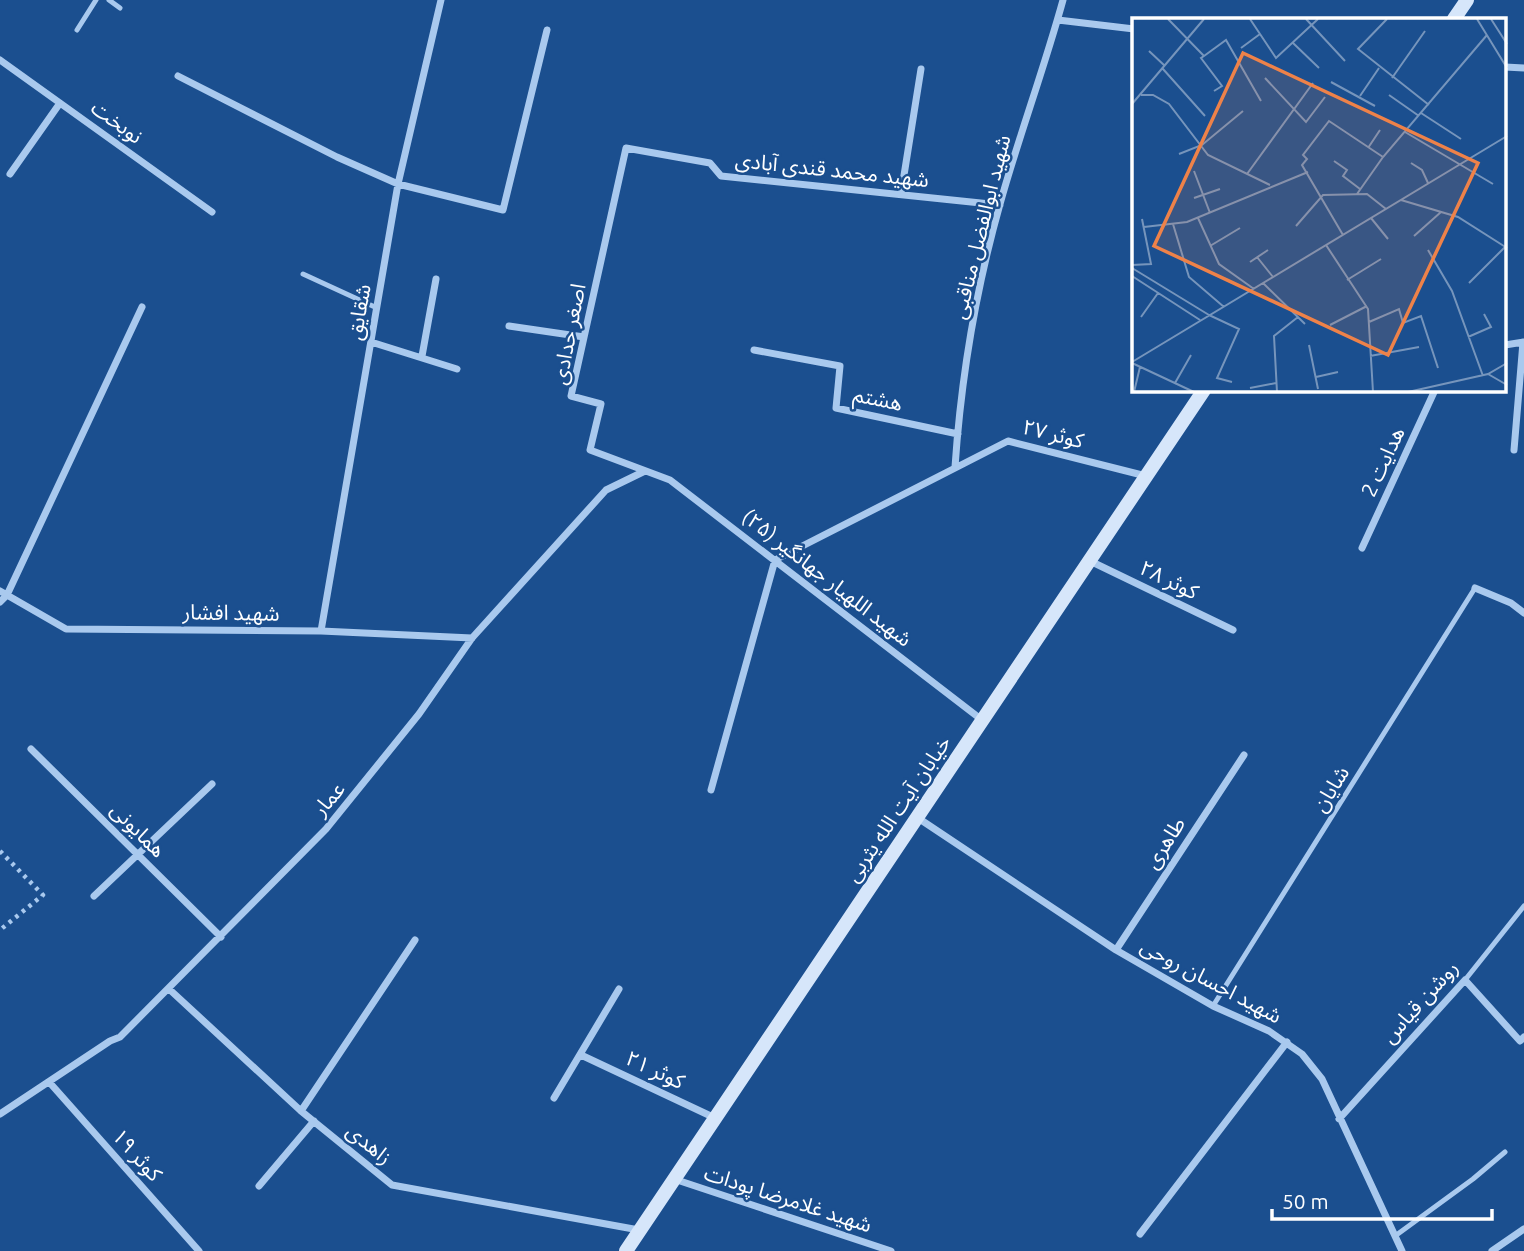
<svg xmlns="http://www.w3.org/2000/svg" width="1524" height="1251" viewBox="0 0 1524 1251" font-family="Ubuntu,'Noto Sans Arabic',sans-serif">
	<rect width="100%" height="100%" fill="#1b4f8f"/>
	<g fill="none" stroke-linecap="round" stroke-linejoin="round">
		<path stroke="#a9c9ee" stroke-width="4.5" stroke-dasharray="3.5 5" stroke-linecap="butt" d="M0,851L43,895L0,930"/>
		<path stroke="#a9c9ee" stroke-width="5" d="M109,0L120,8
			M77,30L96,0
			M303,274L377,308
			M1465,980L1524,906
			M1213,1006L1475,588
			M1395,1236L1473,1179L1505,1152"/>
		<path stroke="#a9c9ee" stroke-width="7" d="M1058,20L1134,29
			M0,60L212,212
			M1505,67L1524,68
			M178,76L337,157L398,184L503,210L547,30
			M10,174L60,103
			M901,194L921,69
			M509,326L584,337
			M371,342L457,369
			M1505,345L1524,342
			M754,350L840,366L836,408L958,434
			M422,356L436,279
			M1514,450L1523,342
			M955,467C961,379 976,289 1000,204C1019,136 1044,69 1063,0
			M1362,548L1435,390
			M1090,561L1233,630
			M1475,588L1511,603L1524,613
			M0,591L66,629L321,631L472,638
			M0,602L7,595L142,307
			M321,631L398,184L441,0
			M982,720L670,480L590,450L601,404L571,396L626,148L710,163L721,176L1000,205
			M31,749L221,937
			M711,790L775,560L1008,441L1146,476
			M918,818L1116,950L1213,1006L1269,1031L1302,1054L1322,1079L1402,1251
			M94,896L212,784
			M1116,950L1244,755
			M169,989L301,1111L392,1185L639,1230
			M581,1055L715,1118
			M50,1083L199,1251
			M554,1098L619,989
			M301,1111L415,940
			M0,1114L110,1041L120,1037L326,829L419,714L472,638L606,490L645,471
			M1339,1119L1465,980L1520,1041L1524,1037
			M674,1179L891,1251
			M259,1186L314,1121
			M1140,1234L1287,1042
			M1492,1251L1524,1229"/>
		<path stroke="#d6e6fa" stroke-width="14" d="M1454,19L1467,0
			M626,1251L1204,390"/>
	</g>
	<g text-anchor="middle" stroke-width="5" stroke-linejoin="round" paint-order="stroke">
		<g font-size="21" fill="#fff" stroke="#1b4f8f">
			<text transform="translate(117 122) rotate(36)" y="7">نوبخت</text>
			<text transform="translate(832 170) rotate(6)" y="7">شهید محمد قندی آبادی</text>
			<text transform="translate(981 227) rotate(-76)" y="7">شهید ابوالفضل مناقبی</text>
			<text transform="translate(359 312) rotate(-80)" y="7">شقایق</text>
			<text transform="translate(569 334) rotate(-79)" y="7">اصغر حدادی</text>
			<text transform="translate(878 399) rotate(12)" y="7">هشتم</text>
			<text transform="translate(1053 434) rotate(14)" y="7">کوثر ۲۷</text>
			<text transform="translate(1383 462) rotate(-65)" y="7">هدایت 2</text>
			<text transform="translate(827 578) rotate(38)" y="7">شهید اللهیار جهانگیر (۲۵)</text>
			<text transform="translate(1169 580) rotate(26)" y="7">کوثر ۲۸</text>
			<text transform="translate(231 613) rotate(1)" y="7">شهید افشار</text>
			<text transform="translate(1331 789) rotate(-58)" y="7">شایان</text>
			<text transform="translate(329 799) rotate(-49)" y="7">عمار</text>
			<text transform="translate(898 809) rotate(-56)" y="7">خیابان آیت الله یثربی</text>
			<text transform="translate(138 830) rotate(45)" y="7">همایونی</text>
			<text transform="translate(1165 843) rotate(-57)" y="7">طاهری</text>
			<text transform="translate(1211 981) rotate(28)" y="7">شهید احسان روحی</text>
			<text transform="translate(1420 1002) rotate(-48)" y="7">روشن قیاس</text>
			<text transform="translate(655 1070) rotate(25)" y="7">کوثر ۲۱</text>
			<text transform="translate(369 1144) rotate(39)" y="7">زاهدی</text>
			<text transform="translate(137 1155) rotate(48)" y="7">کوثر ۱۹</text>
			<text transform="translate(788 1199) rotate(18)" y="7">شهید غلامرضا پودات</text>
		</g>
	</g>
	<g transform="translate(1132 18)">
		<rect width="374" height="374" fill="#1b4f8f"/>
		<path fill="none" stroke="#7695bc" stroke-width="2" d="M36,1L72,38M118,1L144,40L186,1M174,1L213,43M255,1L226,31L297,87M345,1L375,50M359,1L375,26M161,25L187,50M109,30L128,16M17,33L33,48M72,38L94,22L129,83M72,38L69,40L90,68L82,73M31,51L73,98M133,60L174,104L193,79M260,60L293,13M199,64L243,88M9,77H21L37,86L76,137L138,167M257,77L287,98M228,78L247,50M0,86L72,1M289,95L329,121M273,114L361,166M236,130L248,112M47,136L70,127L111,93M202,143L215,152L211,158L228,171M279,145L290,152L296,165M62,153L78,195M115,156L181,65M225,176L251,139L355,17M62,180L88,171M269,182L326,199L375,230M66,200L87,246L122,271M239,200L256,221M41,206L57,259L92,289M164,208L191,177L235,176L254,191M12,209L55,204L176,154M211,217L170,147L175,141L171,137L197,103L251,139M282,218L309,194M194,227L236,291L241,374M78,228L108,210M296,232L320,273L351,358M125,239L141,259M118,244L136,232M0,247L19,246L10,201M0,250L77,297M0,258L68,302M215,262L249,241M131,265L173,306M337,265L373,229M77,297L107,311L85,360L100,364M9,299L26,275M237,304L267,291L271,305L289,298L306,350M198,307L235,288M336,319L359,309L352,296M177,327L186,371M238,338L287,329M0,344L375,118M0,345L62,374M356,356L375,367M184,359L206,354M43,365L59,337M118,370L144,365M2,374L8,349M145,374L142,318L166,299M276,374L356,356L375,345"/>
		<path fill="#ee8249" fill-opacity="0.15" stroke="#ee8249" stroke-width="3.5" d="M111,35L346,145L256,337L22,228Z"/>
		<rect width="374" height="374" fill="none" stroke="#fff" stroke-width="3.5"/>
	</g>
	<path d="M1272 1209v10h220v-10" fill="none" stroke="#ffffff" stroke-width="3.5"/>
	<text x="1282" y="1209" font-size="21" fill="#ffffff" stroke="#1b4f8f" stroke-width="5" paint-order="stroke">50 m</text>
</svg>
